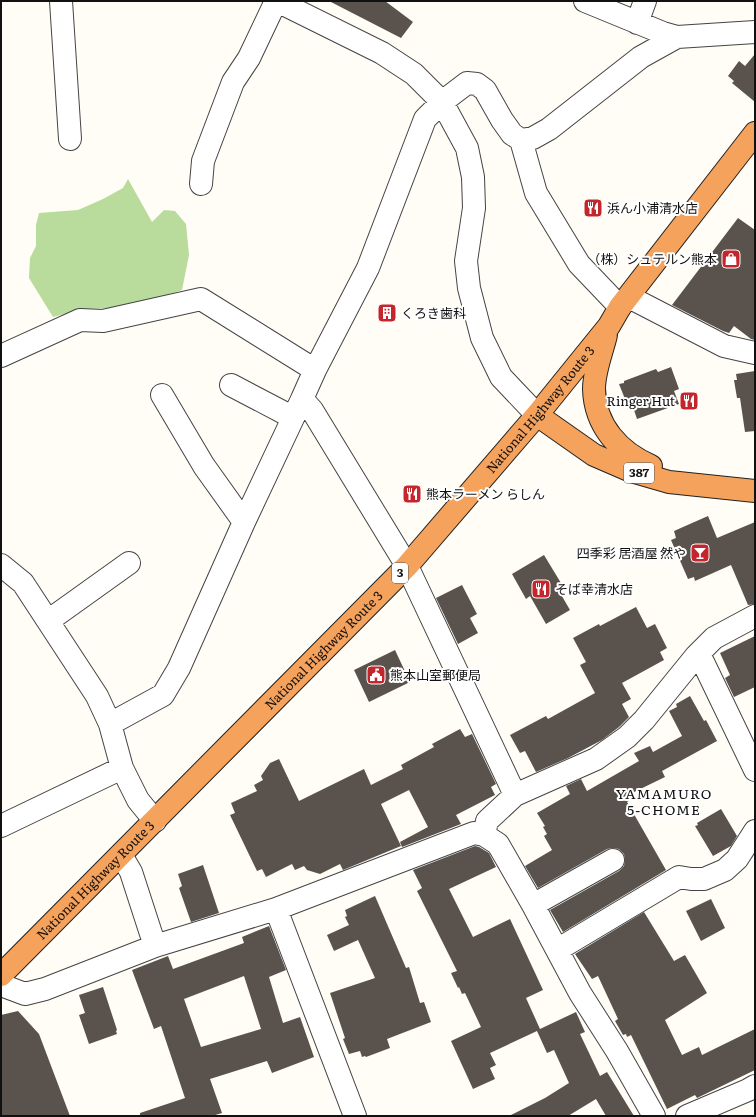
<svg xmlns="http://www.w3.org/2000/svg" width="756" height="1117" viewBox="0 0 756 1117" font-family="Literata,'Noto Sans JP',serif">
	<rect width="100%" height="100%" fill="#fffdf5"/>
	<path fill="#b9dc9c" d="M128,179L152,222L164,210L175,211L186,224L189,255L182,290L152,300L115,308L84,309L53,317L29,278L30,258L36,246V225L39,213L78,210L103,199L123,188Z"/>
	<path fill="#5a524d" fill-rule="evenodd" d="M329,1H385L413,22L401,38Z
		M755,54V102L732,83L734,81L728,76L739,61L745,66Z
		M738,218L755,230V340L751,339L734,326L729,333L723,331L672,305Z
		M671,367L679,389L674,391L679,404L637,419L633,407L629,409L619,384L624,383V381L656,369L658,372Z
		M755,371V431L745,432L740,398H737L734,380H737L736,374Z
		M708,516L717,538L755,522V604L748,605L731,565L695,581L694,577L688,579L671,540L676,538L674,531Z
		M544,555L564,588L559,591L570,610L546,624L530,596L526,599L512,574Z
		M462,585L477,614L470,618L478,633L458,644L436,598Z
		M636,607L647,628L655,624L667,648L660,652L664,660L622,683L631,699L622,704L629,717L619,727L602,740L568,758L536,772L525,751L520,753L510,735L546,716L548,719L595,693L580,665L586,662L573,638L599,624L600,626Z
		M755,636V687L734,697L725,678L730,675L720,653Z
		M395,650L410,682L369,702L354,670Z
		M690,696L704,721L706,720L717,741L662,771L665,777L630,794L633,798L627,802L666,870L563,932L550,910L619,871L624,866L625,860L624,854L619,849L613,848L607,849L538,888L525,866L552,850L544,836L547,834L543,827L545,826L537,813L570,794L566,786L581,779L587,791L639,761L634,753L650,746L653,752L682,736L669,711L677,707L676,704Z
		M460,729L465,737L472,734L496,784L491,787L495,795L456,815L461,824L402,847L400,842L428,827L409,790L381,804L401,846L343,870L340,864L320,874L307,870L304,866L295,870L292,864L266,877L262,869L257,871L230,815L235,813L231,803L257,791L254,785L263,780L261,776L270,763L279,759L299,801L364,769L371,785L403,769L401,765L434,747L432,744Z
		M721,809L737,836L731,846L713,856L695,826L698,825L697,823Z
		M475,846L479,847L489,853L496,867L449,889L473,937L510,919L543,990L526,998L540,1029L576,1012L585,1032L580,1034L600,1076L607,1072L634,1116H606L596,1099L568,1116H509L545,1098L569,1083L554,1050L547,1053L537,1031L490,1053L496,1065L490,1068L495,1079L473,1089L451,1041L481,1027L465,993L462,994L459,987L458,988L451,973L457,971L417,891L422,888L413,870Z
		M203,865L219,913L191,922L179,888L182,886L178,874Z
		M375,896L406,968L409,967L420,1003L424,1002L431,1022L387,1039L390,1048L366,1057L365,1056L362,1057L360,1051L349,1054L343,1039L345,1038L330,993L375,978L358,940L334,951L327,935L349,925L345,917L347,916L345,910Z
		M711,899L725,928L701,941L686,911Z
		M644,912L674,961L685,955L707,993L665,1020L682,1055L699,1047L702,1055L755,1029V1070L697,1098L695,1095L667,1109L631,1035L627,1037L626,1034L623,1035L615,1021L618,1019L598,976L592,979L575,954Z
		M269,926L286,970L269,977L283,1023L300,1017L314,1057L272,1073L267,1061L210,1079L222,1113L212,1116H140V1113L185,1098L161,1026L154,1029L132,970L168,956L173,969L244,943L242,937ZM244,976L261,1029L201,1047L184,999Z
		M103,987L117,1030L116,1031L117,1034L89,1044L79,1015L85,1013L79,995Z
		M18,1011L39,1034L70,1116H1V1015Z"/>
	<g fill="none" stroke-linecap="round" stroke-linejoin="round">
		<g stroke="#444" stroke-width="24">
			<path id="minor" d="M61,1L70,139
				M277,1L382,53L414,74L442,102L467,148L473,177L474,208L466,261L469,288L482,338L501,377L537,415
				M585,1L663,33L677,37L755,32
				M637,23L645,1
				M521,140L536,193L579,264L620,307
				M201,184L203,161L233,82L249,58L276,1
				M629,297L724,346L755,353
				M1,356L80,320L103,321L201,299L315,370
				M231,385L292,417
				M162,395L204,466L244,522
				M1,565L23,583L97,696L110,724L122,768L138,800L155,821
				M48,621L129,563
				M696,656L703,662L755,770
				M110,724L163,695L179,668L244,522L302,399
				M515,795L407,566L312,410L302,399L315,370L368,268L425,119L442,102L467,83L477,84L485,90L502,120L512,134L521,140L533,138L549,129L641,57L677,37
				M1,826L122,768
				M484,835L487,821L515,795L596,759L627,737L644,720L696,656L714,638L755,616
				M121,855L131,872L155,946
				M533,905L613,860
				M276,909L355,1116
				M557,950L679,877L691,879H704L725,870L737,859L755,831
				M1,985L25,994L45,989L155,946L276,909L474,833L484,835L498,844L533,905L580,993L617,1051L654,1116
				M687,1116L748,1090L755,1086"/>
		</g>
		<g stroke="#222" stroke-width="24">
			<g id="highway">
				<path d="M606,335C602,352 594,371 594,389C595,426 619,452 651,466"/>
				<path d="M537,415L594,455L631,471L669,482L755,491"/>
				<path id="s1" d="M1,975L407,566L537,415L609,326L620,307L755,133"/>
			</g>
		</g>
		<use href="#minor" stroke="#fff" stroke-width="22"/>
		<use href="#highway" stroke="#f5a25d" stroke-width="22"/>
	</g>
	<defs>
		<g id="restaurant-square" transform="scale(1)"><rect x="-9" y="-9" width="18" height="18" rx="4" fill="#c4262e" stroke="#fff"/><path d="M-5-6h1v4h1v-4h1v4h1v-4h1v5L-1.5 .5V6h-2V.5L-5-1ZM5-6V6H3V1.5H1.5Q1.5-4 5-6Z" fill="#fff"/></g>
		<g id="shop-square" transform="scale(1)"><rect x="-9" y="-9" width="18" height="18" rx="4" fill="#c4262e" stroke="#fff"/><path d="M-5-2.5h2.3a2.7 3.5 0 0 1 5.4 0H5L5.5 6h-11ZM-1.5-2.5h3a1.5 2.3 0 0 0-3 0Z" fill="#fff"/></g>
		<g id="building-square" transform="scale(1)"><rect x="-9" y="-9" width="18" height="18" rx="4" fill="#c4262e" stroke="#fff"/><path d="M-4-6H4V6H1V3H-1V6H-4ZM-2.5-4.3h1.7v1.8h-1.7ZM.8-4.3h1.7v1.8H.8ZM-2.5-1h1.7V.8h-1.7ZM.8-1h1.7V.8H.8Z" fill="#fff"/></g>
		<g id="bar-square" transform="scale(1)"><rect x="-9" y="-9" width="18" height="18" rx="4" fill="#c4262e" stroke="#fff"/><path d="M-6-5H6L.8 .8V4.5H3.5V6h-7V4.5H-.8V.8Z" fill="#fff"/></g>
		<g id="civic-square" transform="scale(1)"><rect x="-9" y="-9" width="18" height="18" rx="4" fill="#c4262e" stroke="#fff"/><path d="M-.6-6.5H3V-4.5H.6V-3L4-1V1h2V6H-6V1h2V-1L-.6-3ZM-1.2 2.5V6h2.4V2.5Z" fill="#fff"/></g>
	</defs>
	<g fill-rule="evenodd">
		<use href="#restaurant-square" x="593" y="208"/>
		<use href="#shop-square" x="731" y="259"/>
		<use href="#building-square" x="387" y="313"/>
		<use href="#restaurant-square" x="689" y="401"/>
		<use href="#restaurant-square" x="412" y="494"/>
		<use href="#bar-square" x="700" y="553"/>
		<use href="#restaurant-square" x="541" y="589"/>
		<use href="#civic-square" x="376" y="675"/>
	</g>
	<g text-anchor="middle" stroke-width="4" stroke-linejoin="round" paint-order="stroke">
		<g fill="#fff" stroke="#585858" stroke-width="1">
			<rect x="624" y="463" width="30" height="20" rx="3"/>
			<rect x="392" y="563" width="16" height="20" rx="3"/>
		</g>
		<g font-size="12" font-weight="bold" fill="#111">
			<text x="639" y="477">387</text>
			<text x="400" y="577">3</text>
		</g>
		<g font-size="13" fill="#111" stroke="#fff" text-anchor="start">
			<text x="607" y="213">浜ん小浦清水店</text>
			<text x="717" y="264" text-anchor="end">（株）シュテルン熊本</text>
			<text x="401" y="318">くろき歯科</text>
			<text x="675" y="406" text-anchor="end">Ringer Hut</text>
			<text x="426" y="499">熊本ラーメン らしん</text>
			<text x="686" y="558" text-anchor="end">四季彩 居酒屋 然や</text>
			<text x="555" y="594">そば幸清水店</text>
			<text x="390" y="680">熊本山室郵便局</text>
		</g>
		<g font-size="13" fill="#111" stroke="#fff">
			<text dy="5" stroke="none"><textPath href="#s1" startOffset="782">National Highway Route 3</textPath></text>
			<text dy="5" stroke="none"><textPath href="#s1" startOffset="458">National Highway Route 3</textPath></text>
			<text dy="5" stroke="none"><textPath href="#s1" startOffset="134">National Highway Route 3</textPath></text>
		</g>
		<g font-size="14" letter-spacing="1" fill="#111" stroke="#fff">
			<text x="664" y="799">YAMAMURO<tspan x="664" dy="16">5-CHOME</tspan></text>
		</g>
	</g>
	<rect width="756" height="1117" fill="none" stroke="#111111" stroke-width="4"/>
</svg>
